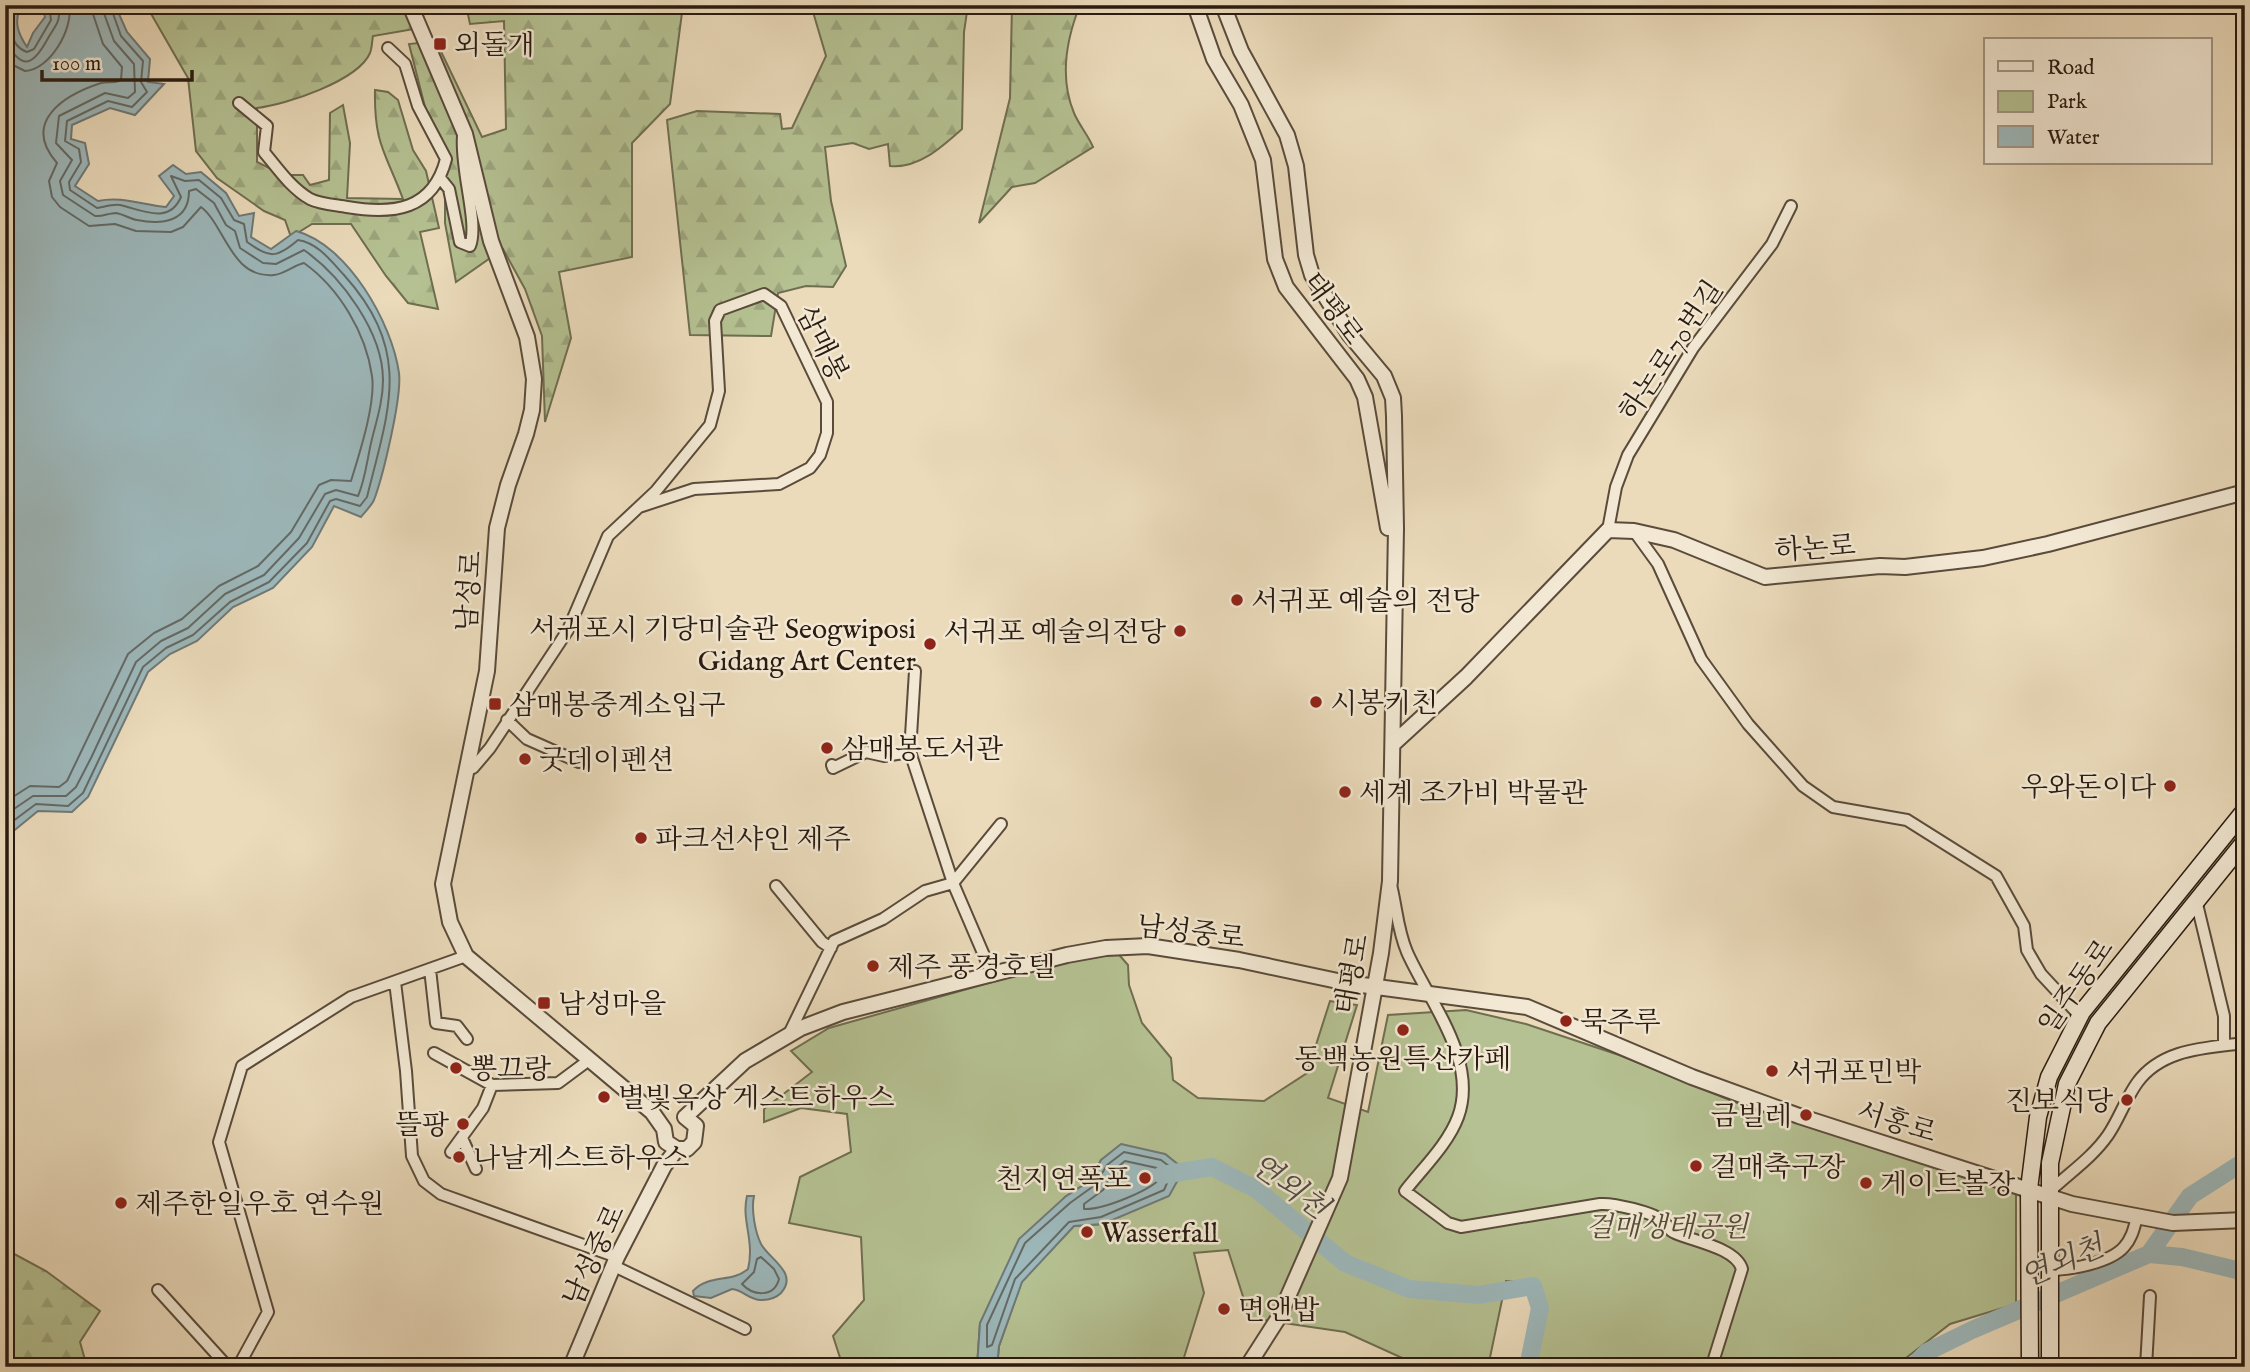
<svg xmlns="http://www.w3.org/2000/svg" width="2250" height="1372" viewBox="0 0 2250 1372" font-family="'IM FELL English','Noto Serif KR',serif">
	<defs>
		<pattern id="forest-firs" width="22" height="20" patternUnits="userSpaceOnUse" patternTransform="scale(1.75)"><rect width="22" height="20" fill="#b5c192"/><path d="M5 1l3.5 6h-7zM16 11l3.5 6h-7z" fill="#9ca57d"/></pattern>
	</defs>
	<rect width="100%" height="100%" fill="#ebdbbb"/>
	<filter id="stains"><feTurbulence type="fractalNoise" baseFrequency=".00286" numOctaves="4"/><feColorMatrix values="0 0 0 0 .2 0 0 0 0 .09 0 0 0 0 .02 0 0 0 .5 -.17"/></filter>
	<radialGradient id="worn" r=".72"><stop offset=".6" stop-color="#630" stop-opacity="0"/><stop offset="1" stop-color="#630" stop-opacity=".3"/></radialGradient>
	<path fill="url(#forest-firs)" stroke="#6f6e51" stroke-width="2" d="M146,5H405L414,29L373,36C372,41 372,48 370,53C358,81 285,105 257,108V162L283,175H303L310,185L329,180L330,113L343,105L350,143L347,198L403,199C385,151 374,144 375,90L388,92L398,100L413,150L426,171L439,228L420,232L438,309L408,303L386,276L351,224H312L291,237L285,220L264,211L217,178L196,151L188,78Z
		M466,5H683L670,104L632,143V257L559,272L571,338L545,422L542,336L525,289L503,249L456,282L445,223V164L425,107L409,44L436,41L482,137L506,129L504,21L470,24Z
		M811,5H968L964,32L962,129C942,147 918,169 890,166L888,144L869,149L853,143L825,147L831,201L846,266L833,287L806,286L778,293L771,336L690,335L667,120L697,111L780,114L782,129L792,128L826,56Z
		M1012,5H1080C1066,40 1059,77 1074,113C1079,125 1088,135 1093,147L1035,183L1012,187L979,223L1010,98Z
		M5,1249L46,1271L100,1311L80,1342L87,1367H5Z"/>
	<path fill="#b5c192" stroke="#6f6e51" stroke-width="2" d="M1113,948L1128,965L1129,985L1142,1023L1171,1058L1173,1080L1198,1098L1264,1101L1307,1073L1330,1001L1357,1005L1328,1098L1368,1112L1388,1015L1466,1010L1526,1024L1619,1055L1752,1109L2016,1190V1304L1950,1324L1902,1361L1900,1367H1532L1541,1332L1538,1283L1506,1281L1488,1367H1422L1345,1332L1250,1318L1228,1250L1194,1253L1204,1293L1181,1367H997L999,1346L1022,1281L1074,1226L1103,1224L1184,1170L1165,1154L1101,1160L1091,1180L1065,1197L980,1323L977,1367H843L833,1336L864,1300L861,1237L789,1223L800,1177L851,1152L847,1114L801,1108L764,1122V1109L812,1072L791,1051L829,1028Z"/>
	<path fill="#9db8bb" stroke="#6f7977" stroke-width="2" d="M5,5H21C14,22 17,32 27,47L33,33L45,17L42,5H115L127,32L150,59L148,82L164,84L135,115L110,108L72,125L71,139L85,143L89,164L75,186L98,201C122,196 142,205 166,207L174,196L159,176L173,165L186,174L201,172L226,193L239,216L254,213L251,237L271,249L296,231C348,245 392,323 399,373C402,397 383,476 374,500C371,506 365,512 361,517L334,506L312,547L273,588L233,607L197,641L170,654L148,672L88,797L72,812L38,811L5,838Z
		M1121,1144L1165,1154L1184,1169L1169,1196L1103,1224L1074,1226L1022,1282L999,1346L997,1367H977L980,1323L1019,1239L1065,1197L1091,1180L1101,1160Z
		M747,1196H754C751,1209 755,1232 761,1244C769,1259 799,1273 781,1293C776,1298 769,1300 761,1300C749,1300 743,1290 732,1289L711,1298L694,1296L693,1291C709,1274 732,1283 748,1269C755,1241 741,1220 747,1196Z"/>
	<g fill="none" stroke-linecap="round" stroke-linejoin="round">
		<path stroke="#636a66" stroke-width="2" d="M14,5C7,21 9,46 27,52L34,49L51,20L49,5
			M5,41C22,70 32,67 47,40C54,26 62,23 58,5
			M5,61L25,71C50,70 74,28 69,5
			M5,802L30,786L59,787L67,781L128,654L154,633L182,619L219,586L258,566L291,532L319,485L331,480L351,481C359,455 376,403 372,376C366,333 339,288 304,263C294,265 285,274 274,275C231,279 225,225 201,207L183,227L171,232L136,231L115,224L89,226L60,207L52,197L49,181L57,163C21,122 64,95 101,83C109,81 116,84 121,80L122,67L103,44L90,5
			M5,815L33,796H66L76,787L91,758L136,662L161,641L188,628L225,594L264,575L299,538L325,494L336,490L358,496C365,480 367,461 371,443C376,422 383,402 383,380C383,332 341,276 304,250L276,264L263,263L240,248L235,231L226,225L214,203L196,189L189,191C189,222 162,225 137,220C130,219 123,214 116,213C109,213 102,217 95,216L63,195L60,181L72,160L56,143L59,116L105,93L128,98L135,92L134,64L114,41L101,5
			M5,827L36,804L68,806L83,793L143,667L166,648L193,635L230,602L269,582L307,543L330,501L336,499L360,506L367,497C389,408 413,352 344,275C331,261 318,243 298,240C276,259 270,258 247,242L244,224L234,220L221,198L199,180L185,181L171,176L181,197C169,225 142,210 120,205C112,204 104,207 97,208L70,190L69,182L81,162L79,149L65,141L67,121L108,101L132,107L147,92L141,82L143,61L121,36L110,5
			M1124,1152L1161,1160L1173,1169L1164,1190L1101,1217L1069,1222L1015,1279L992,1345L987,1347V1325L1025,1243L1070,1203L1095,1185L1107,1165Z
			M1125,1161L1157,1168L1163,1175C1154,1190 1102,1210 1084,1209V1204L1103,1190L1114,1170Z
			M761,1257L774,1269L779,1279C774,1298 753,1296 742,1284L754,1272L757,1259Z"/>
		<path stroke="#9db8bb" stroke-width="18" d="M1162,1175L1212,1167L1256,1189L1345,1263L1409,1289L1479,1295L1533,1286L1540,1308L1528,1367
			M2149,1254L2190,1196L2245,1161
			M1913,1367L1927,1352L1972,1330L2149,1254L2182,1257L2245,1272"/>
		<g stroke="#5a4b3b" stroke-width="14">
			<path id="minor" d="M239,103L267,126L264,152C278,169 291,188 310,199C320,204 336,205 347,207C394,215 433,210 446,159L418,106L405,64L388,48
				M441,179L449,189L460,242L470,246C479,223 460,170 463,136
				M1608,530L1616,487L1628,455L1693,348L1772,244L1791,206
				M1634,531L1658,564L1701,659L1748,724L1803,786L1833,807L1907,820L1996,876L2024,926L2027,950L2041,974L2080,1016
				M915,671L910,752L953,883L992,974
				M507,720L527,739L579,762
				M832,765L833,768L866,752L884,756L910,752
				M468,767L473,768L490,748L568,630L608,536L656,491L710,425L719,391L715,321L720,310L764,294L781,306L827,402V433L820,455L810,468L779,484L694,489L639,507
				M776,886L822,942L831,948
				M1392,889C1397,911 1398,931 1407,952C1428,1000 1479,1060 1458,1117C1448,1144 1423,1168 1405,1191L1448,1223L1461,1227L1600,1204C1613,1203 1654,1212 1664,1222C1669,1226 1668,1231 1675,1233C1693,1241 1736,1248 1742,1269L1713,1362
				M2196,900L2224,1016V1043
				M430,969L436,1023L457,1026L467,1039
				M395,982L406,1071L412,1156L424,1181L441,1194L617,1257
				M789,1034L834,941L883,919L925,891L953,883L1001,824
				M434,1053L492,1085L558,1083L589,1060
				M462,1138L476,1169
				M451,1152L483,1108L492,1085
				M2049,1192C2069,1173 2092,1158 2108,1135C2119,1119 2125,1100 2137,1083C2162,1048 2207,1048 2245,1043
				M614,1266L745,1329
				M2049,1270C2070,1270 2110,1263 2124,1247C2132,1238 2134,1228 2137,1217
				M158,1290L228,1367
				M238,1367L268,1312L219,1142L242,1066L351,997L466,956
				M2146,1367L2150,1296"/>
		</g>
		<g stroke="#5a4b3b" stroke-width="18">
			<path id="tertiary" d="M410,5L465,134L491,241L527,337L534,379L532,410L526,434L508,485L497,528L487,671L443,884L450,922L466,956L652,1112L664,1129L666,1142L677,1149
				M1195,5L1214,59L1241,105L1263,160L1275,259L1286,287L1357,379L1365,397L1388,528
				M1223,5L1241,51L1287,135L1296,166L1306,255L1312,275L1349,334L1384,376L1393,398L1394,416L1396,528L1390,881L1381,953L1340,1178L1279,1317L1247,1367
				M1393,744L1466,677L1608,530L1634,531L1674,540L1765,577L1880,566L1905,567L1983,558L2048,544L2245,492
				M685,1117L745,1061L801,1028L843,1012L1067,955L1106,948L1148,946L1239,960L1347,983L1527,1007L1692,1077L1799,1116L2072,1204L2173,1223L2245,1220
				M571,1367L617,1257L664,1166L677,1149H687L694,1142L696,1126L685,1117"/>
		</g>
		<g stroke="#291b10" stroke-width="19">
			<path id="secondary" d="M2030,1367L2029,1189L2038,1117L2049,1077L2082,1012L2245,810
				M2050,1367V1163L2067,1084L2098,1023L2245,841"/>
		</g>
		<use href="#minor" stroke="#f2e8d3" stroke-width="10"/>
		<use href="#tertiary" stroke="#f2e8d3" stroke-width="14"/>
		<use href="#secondary" stroke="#f2e8d3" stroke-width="16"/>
	</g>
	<g fill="#8f2418" stroke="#f2e8d3" stroke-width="2.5">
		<rect x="433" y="37" width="14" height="14" rx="3.5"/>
		<circle cx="1237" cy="600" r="7"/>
		<circle cx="1180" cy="631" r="7"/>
		<circle cx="930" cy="644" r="7"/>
		<circle cx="1316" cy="702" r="7"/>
		<rect x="488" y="697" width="14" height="14" rx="3.5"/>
		<circle cx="827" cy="748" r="7"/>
		<circle cx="525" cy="759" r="7"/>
		<circle cx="2170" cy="786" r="7"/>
		<circle cx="1345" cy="792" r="7"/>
		<circle cx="641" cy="838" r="7"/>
		<circle cx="873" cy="966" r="7"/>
		<rect x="537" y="996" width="14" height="14" rx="3.5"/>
		<circle cx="1566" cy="1021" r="7"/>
		<circle cx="1403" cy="1030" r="7"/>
		<circle cx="456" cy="1068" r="7"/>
		<circle cx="1772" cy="1071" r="7"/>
		<circle cx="604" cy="1097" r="7"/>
		<circle cx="2127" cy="1100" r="7"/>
		<circle cx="1806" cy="1115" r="7"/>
		<circle cx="463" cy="1124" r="7"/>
		<circle cx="459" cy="1157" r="7"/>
		<circle cx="1696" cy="1166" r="7"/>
		<circle cx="1145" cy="1178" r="7"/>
		<circle cx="1866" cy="1183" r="7"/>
		<circle cx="121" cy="1203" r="7"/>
		<circle cx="1087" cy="1232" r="7"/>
		<circle cx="1224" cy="1309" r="7"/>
	</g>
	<g text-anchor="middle" stroke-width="5" stroke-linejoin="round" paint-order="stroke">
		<g font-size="28" fill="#291b10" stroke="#f2e8d3" text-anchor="start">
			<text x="454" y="54">외돌개</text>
			<text x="1251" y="610">서귀포 예술의 전당</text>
			<text x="916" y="638" text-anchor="end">서귀포시 기당미술관 Seogwiposi<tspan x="916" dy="32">Gidang Art Center</tspan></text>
			<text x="1166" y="641" text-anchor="end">서귀포 예술의전당</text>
			<text x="1330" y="712">시봉키친</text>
			<text x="509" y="714">삼매봉중계소입구</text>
			<text x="841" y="758">삼매봉도서관</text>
			<text x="539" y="769">굿데이펜션</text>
			<text x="2156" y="796" text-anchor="end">우와돈이다</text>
			<text x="1359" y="802">세계 조가비 박물관</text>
			<text x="655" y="848">파크선샤인 제주</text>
			<text x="887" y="976">제주 풍경호텔</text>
			<text x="558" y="1013">남성마을</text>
			<text x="1580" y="1031">묵주루</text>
			<text x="1403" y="1068" text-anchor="middle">동백농원특산카페</text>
			<text x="470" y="1078">뽕끄랑</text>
			<text x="1786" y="1081">서귀포민박</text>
			<text x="618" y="1107">별빛옥상 게스트하우스</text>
			<text x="2113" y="1110" text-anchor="end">진보식당</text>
			<text x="1792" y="1125" text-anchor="end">금빌레</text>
			<text x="449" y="1134" text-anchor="end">뜰팡</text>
			<text x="473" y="1167">나날게스트하우스</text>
			<text x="1710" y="1176">걸매축구장</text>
			<text x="1131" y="1188" text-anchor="end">천지연폭포</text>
			<text x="1880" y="1193">게이트볼장</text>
			<text x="135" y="1213">제주한일우호 연수원</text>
			<text x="1101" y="1242">Wasserfall</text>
			<text x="1238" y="1319">면앤밥</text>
		</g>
		<g font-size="28" fill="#291b10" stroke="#f2e8d3">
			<text transform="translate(1334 308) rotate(54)" y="10">태평로</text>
			<text transform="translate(823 343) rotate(64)" y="10">삼매봉</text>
			<text transform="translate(1670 350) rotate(-56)" y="10">하논로70번길</text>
			<text transform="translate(1815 547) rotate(-4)" y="10">하논로</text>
			<text transform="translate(468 591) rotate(-86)" y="10">남성로</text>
			<text transform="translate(1191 931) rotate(7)" y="10">남성중로</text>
			<text transform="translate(1351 974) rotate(-80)" y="10">태평로</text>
			<text transform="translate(2075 986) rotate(-55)" y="10">일주동로</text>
			<text transform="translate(1897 1121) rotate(17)" y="10">서홍로</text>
			<text transform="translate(593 1255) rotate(-65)" y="10">남성중로</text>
		</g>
		<g font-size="28" font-style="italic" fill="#534d37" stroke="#f2e8d3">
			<text x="1667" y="1236">걸매생태공원</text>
		</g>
		<g font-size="30" font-style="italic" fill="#4c4a43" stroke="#f2e8d3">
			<text transform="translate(1290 1186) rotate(36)" y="10">연외천</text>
			<text transform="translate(2062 1261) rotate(-23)" y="10">연외천</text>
		</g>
	</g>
	<rect width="2250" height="1372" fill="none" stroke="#ebdbbb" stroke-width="28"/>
	<rect x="7" y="7" width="2236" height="1358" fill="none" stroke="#291b10" stroke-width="3.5"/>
	<rect x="14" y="14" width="2222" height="1344" fill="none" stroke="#291b10" stroke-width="2"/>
	<rect x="1984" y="38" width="228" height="126" fill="#f2e8d3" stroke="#a29685" stroke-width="2"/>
	<rect x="1998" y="61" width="35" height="10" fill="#f2e8d3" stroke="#a29685" stroke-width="2"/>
	<text x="2047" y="74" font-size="21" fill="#291b10">Road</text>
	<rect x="1998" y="91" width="35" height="21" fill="#b5c192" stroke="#a29685" stroke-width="2"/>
	<text x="2047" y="108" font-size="21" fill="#291b10">Park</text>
	<rect x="1998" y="126" width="35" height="21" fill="#9db8bb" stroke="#a29685" stroke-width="2"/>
	<text x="2047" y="144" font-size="21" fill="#291b10">Water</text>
	<path d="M42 70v10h150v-10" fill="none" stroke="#291b10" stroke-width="3.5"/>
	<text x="52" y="70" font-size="21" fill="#291b10" stroke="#f2e8d3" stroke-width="5" paint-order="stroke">100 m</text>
	<rect width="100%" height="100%" filter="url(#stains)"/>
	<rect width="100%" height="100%" fill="url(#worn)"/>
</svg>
